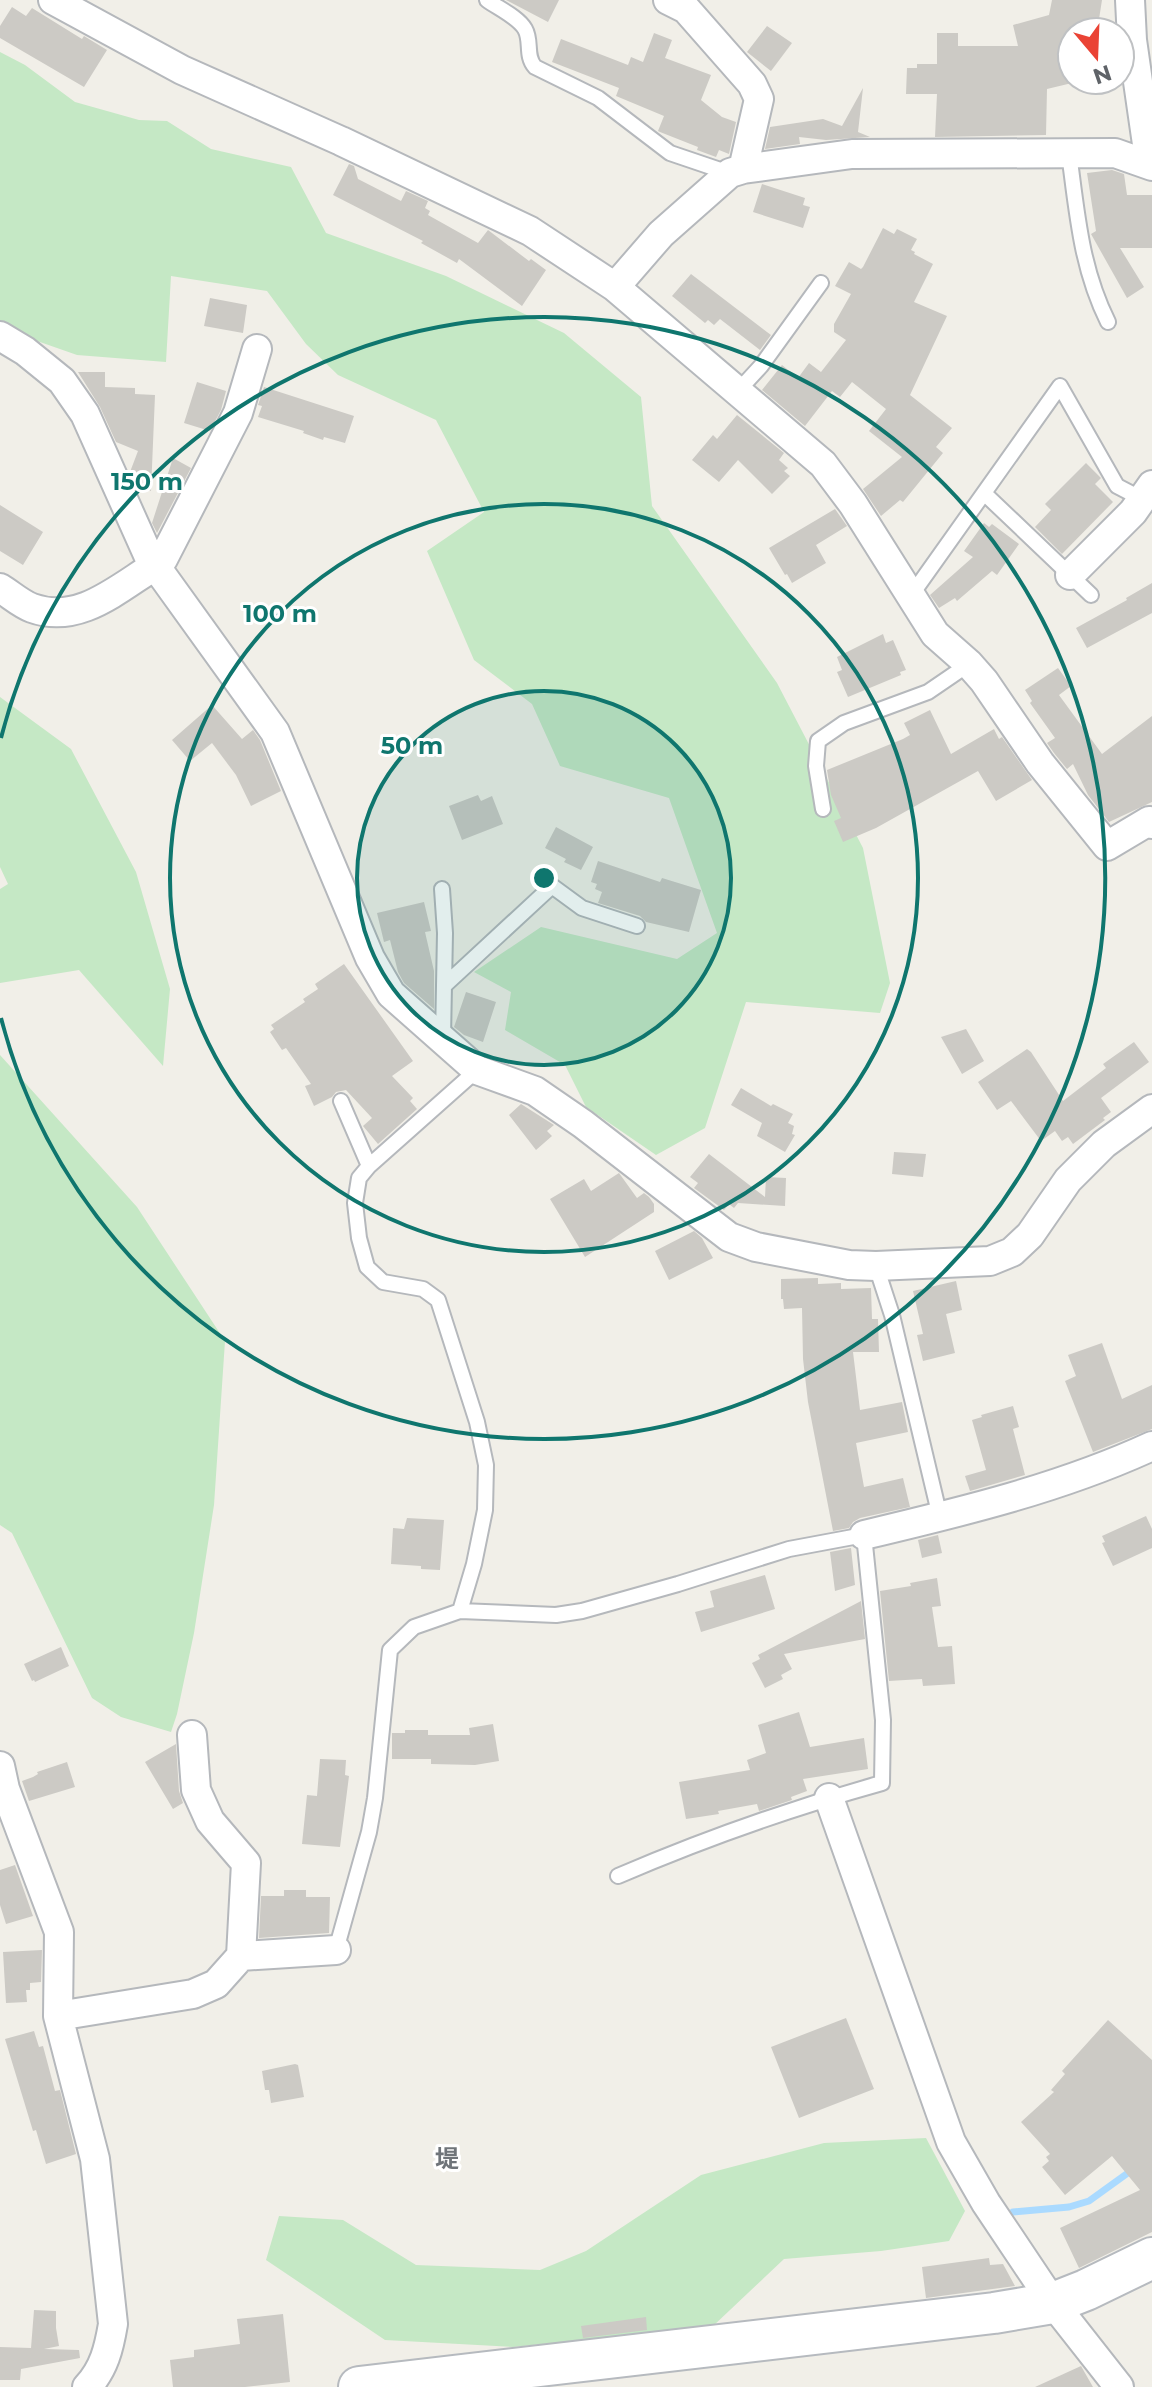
<svg xmlns="http://www.w3.org/2000/svg" width="1152" height="2387" viewBox="0 0 1152 2387" font-family="Montserrat,'Noto Sans JP',sans-serif">
	<rect width="100%" height="100%" fill="#f1efe8"/>
	<path fill="#c5e8c5" d="M0,52L25,65L75,102L139,120L167,121L211,149L291,167L326,233L446,276L564,333L641,397L652,506L777,683L863,848L890,983L880,1013L746,1002L705,1128L656,1155L586,1107L565,1065L505,1030L511,992L474,972L541,927L677,959L717,933L669,798L560,766L532,704L474,660L427,551L484,512L436,420L338,375L306,344L267,291L171,276L166,362L77,355L0,328Z
		M0,697L71,749L136,872L170,989L163,1066L79,970L0,983V889L8,884L0,867Z
		M0,1055L137,1207L225,1341L214,1505L194,1633L177,1714L171,1732L121,1717L92,1698L12,1533L0,1525Z
		M926,2138L965,2211L949,2241L881,2251L784,2259L712,2327L513,2347L385,2340L266,2260L279,2216L343,2220L416,2265L540,2270L586,2251L701,2175L824,2143Z"/>
	<g fill="none" stroke-linecap="round" stroke-linejoin="round">
		<path stroke="#aadaff" stroke-width="7" d="M1013,2212L1069,2207L1089,2201L1132,2170"/>
	</g>
	<path fill="#cccac5" d="M506,0H559L548,22Z
		M1052,0H1102L1097,32H1072V83L1047,89L1046,135L935,137L937,94H906L907,68H917V64H937V33H958V46H1018L1013,25L1049,15Z
		M12,7L26,16L32,8L82,39L84,36L107,50L84,87L0,38V26Z
		M767,26L792,43L771,71L747,52Z
		M654,33L672,40L665,58L711,75L701,100L722,117L736,122L729,154L719,150L716,157L697,150L698,147L660,132L658,131L664,116L616,96L619,88L552,62L561,39L628,65L631,57L643,62Z
		M863,88L858,132L870,137L826,140L799,137L800,144L765,149L770,127L823,119L842,126Z
		M349,164L354,166L358,179L401,201L406,191L428,201L425,208L430,211L428,215L478,243L488,230L529,261L531,259L546,270L522,306L459,259L457,263L421,243L423,241L333,195Z
		M1112,170L1124,174L1127,195H1152V248H1120L1144,287L1127,298L1091,234L1096,231L1087,173Z
		M762,184L805,198L803,205L810,207L803,228L753,212Z
		M883,228L894,234L897,229L917,239L911,250L915,252L914,254L933,264L914,302L947,316L910,395L952,428L936,447L943,453L903,502L900,500L881,516L863,489L902,457L869,431L886,409L852,382L840,397L832,391L805,426L762,390L782,365L798,378L809,363L821,372L846,340L834,332V324L851,294L835,286L849,262L861,269L863,267Z
		M691,274L771,335L760,350L720,319L714,325L708,320L705,323L672,296Z
		M210,298L247,305L243,333L204,326Z
		M78,372H105V387L135,388V394L155,395L151,491L136,486L130,472L138,451L116,442L100,407Z
		M197,382L226,391L221,410L210,431L184,423Z
		M264,387L354,416L345,443L324,437L323,440L303,433L304,431L258,417L262,406L258,405Z
		M737,415L784,453L779,460L788,468L784,471L790,476L772,494L738,460L719,482L692,460L713,435L717,439Z
		M173,458L191,468L157,533L152,523Z
		M1086,463L1101,478L1095,484L1113,502L1062,554L1035,527L1051,510L1045,504Z
		M0,505L43,532L23,565L0,551Z
		M835,509L847,526L816,545L826,563L792,583L787,574L785,575L769,548Z
		M984,523L989,527L992,524L1019,544L997,575L992,571L957,601L955,598L939,608L930,595L973,557L964,551Z
		M1152,583V613L1087,648L1076,628L1127,600L1126,598Z
		M883,634L886,643L893,640L906,670L900,672L901,675L848,697L837,672L842,670L837,657Z
		M1058,668L1071,686L1059,695L1102,754L1152,716V802L1109,822L1088,795L1073,764L1067,769L1054,753L1047,743L1055,738L1030,703L1032,701L1025,690Z
		M212,705L242,739L253,730L260,740L281,791L251,806L236,775L212,743L190,761L172,740Z
		M930,710L951,754L994,729L999,739L1002,737L1032,780L996,801L978,771L876,828L843,842L834,821L841,818L831,795L827,770L903,739L910,735L904,723Z
		M478,795L481,801L492,796L503,824L462,840L449,806Z
		M556,827L593,847L581,870L564,862L566,859L545,848Z
		M598,861L660,882L662,878L701,890L689,932L646,922L640,916L598,903L602,892L595,889L597,884L591,882Z
		M424,902L431,931L425,932L434,971V1009L404,983L398,972L390,940L384,942L377,913Z
		M344,964L413,1061L392,1076L413,1098L410,1101L417,1109L378,1144L363,1126L372,1118L346,1090L336,1092L332,1097L314,1106L305,1086L311,1084L286,1048L282,1050L270,1032L274,1029L271,1025L305,1002L303,999L318,989L315,984Z
		M466,992L496,1002L483,1042L464,1035L454,1027Z
		M966,1029L984,1061L962,1074L941,1037Z
		M1134,1042L1149,1062L1101,1098L1111,1112L1103,1118L1105,1120L1073,1144L1068,1137L1062,1141L1055,1131L1041,1141L1011,1101L997,1110L978,1082L1027,1049L1031,1052L1063,1101L1106,1068L1103,1064Z
		M741,1088L771,1106L773,1104L793,1114L788,1123L794,1126L792,1134L795,1135L785,1152L757,1136L762,1123L731,1105Z
		M521,1104L554,1125L547,1131L552,1136L536,1150L509,1115Z
		M894,1152L926,1154L923,1177L892,1174Z
		M709,1154L765,1197L766,1177L786,1178L785,1206L738,1203L734,1208L729,1204L724,1210L694,1188L698,1183L690,1177Z
		M619,1173L637,1198L644,1193L649,1197L654,1204V1212L585,1257L550,1199L584,1179L591,1191Z
		M694,1231L702,1238L713,1258L669,1280L655,1251Z
		M818,1278V1284L841,1283V1289L871,1288L872,1319H878L879,1352H853L860,1410L902,1402L908,1432L856,1443L864,1487L903,1478L910,1507L860,1518L853,1522L849,1528L833,1531L808,1402L803,1359L802,1308L784,1309L783,1299H781V1279Z
		M956,1281L962,1310L946,1314L955,1353L923,1361L917,1335L923,1334L913,1291Z
		M1102,1343L1122,1399L1152,1385V1429L1093,1452L1065,1381L1076,1376L1068,1355Z
		M1013,1406L1019,1427L1013,1429L1025,1475L970,1491L965,1476L986,1470L972,1420L982,1417L981,1415Z
		M1146,1516L1152,1529V1548L1113,1566L1102,1543L1105,1542L1102,1536Z
		M407,1518L444,1520L440,1570L421,1569V1566L391,1564L393,1528L404,1529Z
		M938,1535L942,1553L922,1558L918,1540Z
		M851,1548L855,1585L835,1591L830,1552Z
		M765,1575L775,1609L701,1632L695,1612L714,1607L710,1591Z
		M937,1578L941,1606L932,1607L938,1647L952,1646L955,1684L923,1686L922,1679L889,1681L880,1591L911,1586L910,1583Z
		M861,1601L865,1639L784,1654L792,1669L781,1675L783,1679L765,1688L752,1663L760,1659L758,1655Z
		M61,1647L69,1666L35,1682L34,1680L32,1681L24,1664Z
		M799,1712L810,1747L864,1738L868,1769L803,1779L807,1791L791,1797L792,1800L759,1811L757,1804L718,1811L719,1814L686,1819L679,1782L750,1770L747,1760L766,1753L758,1725Z
		M493,1724L499,1761L475,1765L431,1764V1759H392V1733H405V1730H428V1735H470L469,1728Z
		M176,1744L179,1791L183,1803L173,1809L145,1762Z
		M320,1759L346,1760L345,1775L349,1776L340,1847L302,1844L307,1795L317,1796Z
		M67,1762L75,1787L29,1801L22,1781L33,1777L38,1774L37,1772Z
		M15,1865L33,1916L6,1924L0,1905V1870Z
		M284,1890H306V1897H330L329,1933L259,1938L261,1896H284Z
		M42,1950L41,1982L30,1983V1990H26L27,2002L6,2003L3,1952Z
		M846,2018L874,2089L799,2118L771,2047Z
		M1108,2020L1152,2060V2232L1079,2268L1060,2228L1140,2190L1112,2156L1065,2195L1042,2167L1049,2161L1046,2157L1050,2154L1021,2122L1054,2092L1051,2090L1065,2074L1062,2071Z
		M34,2031L39,2047L43,2046L55,2091L60,2090L76,2154L46,2164L36,2130L33,2131L5,2039Z
		M295,2064L298,2065L304,2097L271,2103L269,2090H265L262,2071Z
		M989,2258L990,2265L1003,2264L1015,2286L926,2298L922,2267Z
		M34,2310L56,2311V2328L59,2346L44,2349L79,2350L80,2358L21,2369L20,2380H0V2347L31,2348Z
		M283,2314L290,2382L245,2387H173L170,2360L194,2357V2350L240,2344L237,2319Z
		M646,2317L647,2330L583,2338L581,2326Z
		M1081,2366L1093,2387H1035Z"/>
	<g fill="none" stroke-linecap="round" stroke-linejoin="round">
		<g stroke="#b5b8bc" stroke-width="18">
			<path id="lane" d="M487,0C498,8 518,17 525,29C532,41 525,56 535,67L598,98L670,153L729,173
				M1069,153C1077,213 1081,268 1108,322
				M737,392L761,366L821,283
				M985,494L1091,595
				M910,597L1060,386L1117,486L1142,499
				M823,809L816,766L818,741L844,723L928,692L969,664
				M442,889L445,933L443,1038
				M445,985L552,886L582,908L637,926
				M341,1101L369,1166
				M876,1266L892,1315L940,1517
				M460,1611L474,1564L485,1510L486,1465L477,1422L438,1300L423,1289L383,1282L367,1267L359,1238L355,1203L359,1178L369,1166L477,1070
				M336,1950L369,1832L375,1798L390,1650L414,1627L460,1611L556,1615L582,1611L678,1584L789,1549L864,1535L883,1720L882,1783C792,1808 704,1839 618,1876"/>
		</g>
		<g stroke="#b5b8bc" stroke-width="32">
			<path id="street" d="M53,0L182,70L341,141L530,231L615,287L823,464L853,504L935,634L969,664L984,681L1040,763L1107,846L1149,821L1152,824
				M668,0L686,9L752,84L759,99L743,169
				M1130,0L1132,40L1150,165
				M615,287L661,234L730,173L743,169L852,154L1115,153L1152,166
				M0,336L25,351L62,381L85,414L149,557L275,732L370,958L391,994L477,1070L535,1091L583,1124L729,1237L756,1247L849,1265L876,1266L990,1261L1012,1252L1030,1235L1068,1180L1104,1144L1152,1109
				M1070,575L1133,512L1152,485
				M0,588C10,594 21,604 32,608C79,625 117,589 156,565L163,559L238,413L257,349
				M864,1535C961,1512 1061,1488 1152,1446
				M0,1766L5,1789L59,1932L58,2016L95,2159L113,2324C109,2348 104,2369 87,2387
				M829,1798L951,2142L986,2203L1053,2303L1119,2387
				M241,1956L336,1950
				M58,2016L193,1994L216,1984L241,1956L246,1863L210,1821L196,1790L192,1735"/>
		</g>
		<g stroke="#b6babf" stroke-width="44">
			<path id="secondary" d="M359,2387L994,2313L1053,2303L1086,2290L1152,2258"/>
		</g>
		<use href="#lane" stroke="#fff" stroke-width="14"/>
		<use href="#street" stroke="#fff" stroke-width="28"/>
		<use href="#secondary" stroke="#fff" stroke-width="40"/>
	</g>
	<circle cx="544" cy="878" r="187" fill="#0f766e" fill-opacity=".12"/>
	<g fill="none" stroke="#0f766e" stroke-width="4">
		<circle cx="544" cy="878" r="187"/>
		<circle cx="544" cy="878" r="374"/>
		<path d="M1 738A561 561 0 1 1 1 1018"/>
	</g>
	<g text-anchor="middle" stroke-width="6" stroke-linejoin="round" paint-order="stroke">
		<g font-size="24" font-weight="bold" fill="#70757a" stroke="#fff">
			<text x="447" y="2167">堤</text>
		</g>
	</g>
	<circle cx="544" cy="878" r="12" fill="#0f766e" stroke="#fff" stroke-width="4"/>
	<g font-size="24" text-anchor="middle" font-weight="bold" fill="#0f766e" stroke="#fff" stroke-width="6" stroke-linejoin="round" paint-order="stroke">
		<text x="147" y="490">150 m</text>
		<text x="280" y="622">100 m</text>
		<text x="412" y="754">50 m</text>
	</g>
	<g transform="translate(1096 56) rotate(161)"><circle r="38" fill="#ffffff" stroke="#bfc1c3" stroke-width="2"/>
	<path d="M0-6L14 30L0 20L-14 30Z" fill="#ea4335"/>
	<text y="-12" font-size="22" font-weight="bold" text-anchor="middle" fill="#5f6368">N</text>
	</g>
</svg>
